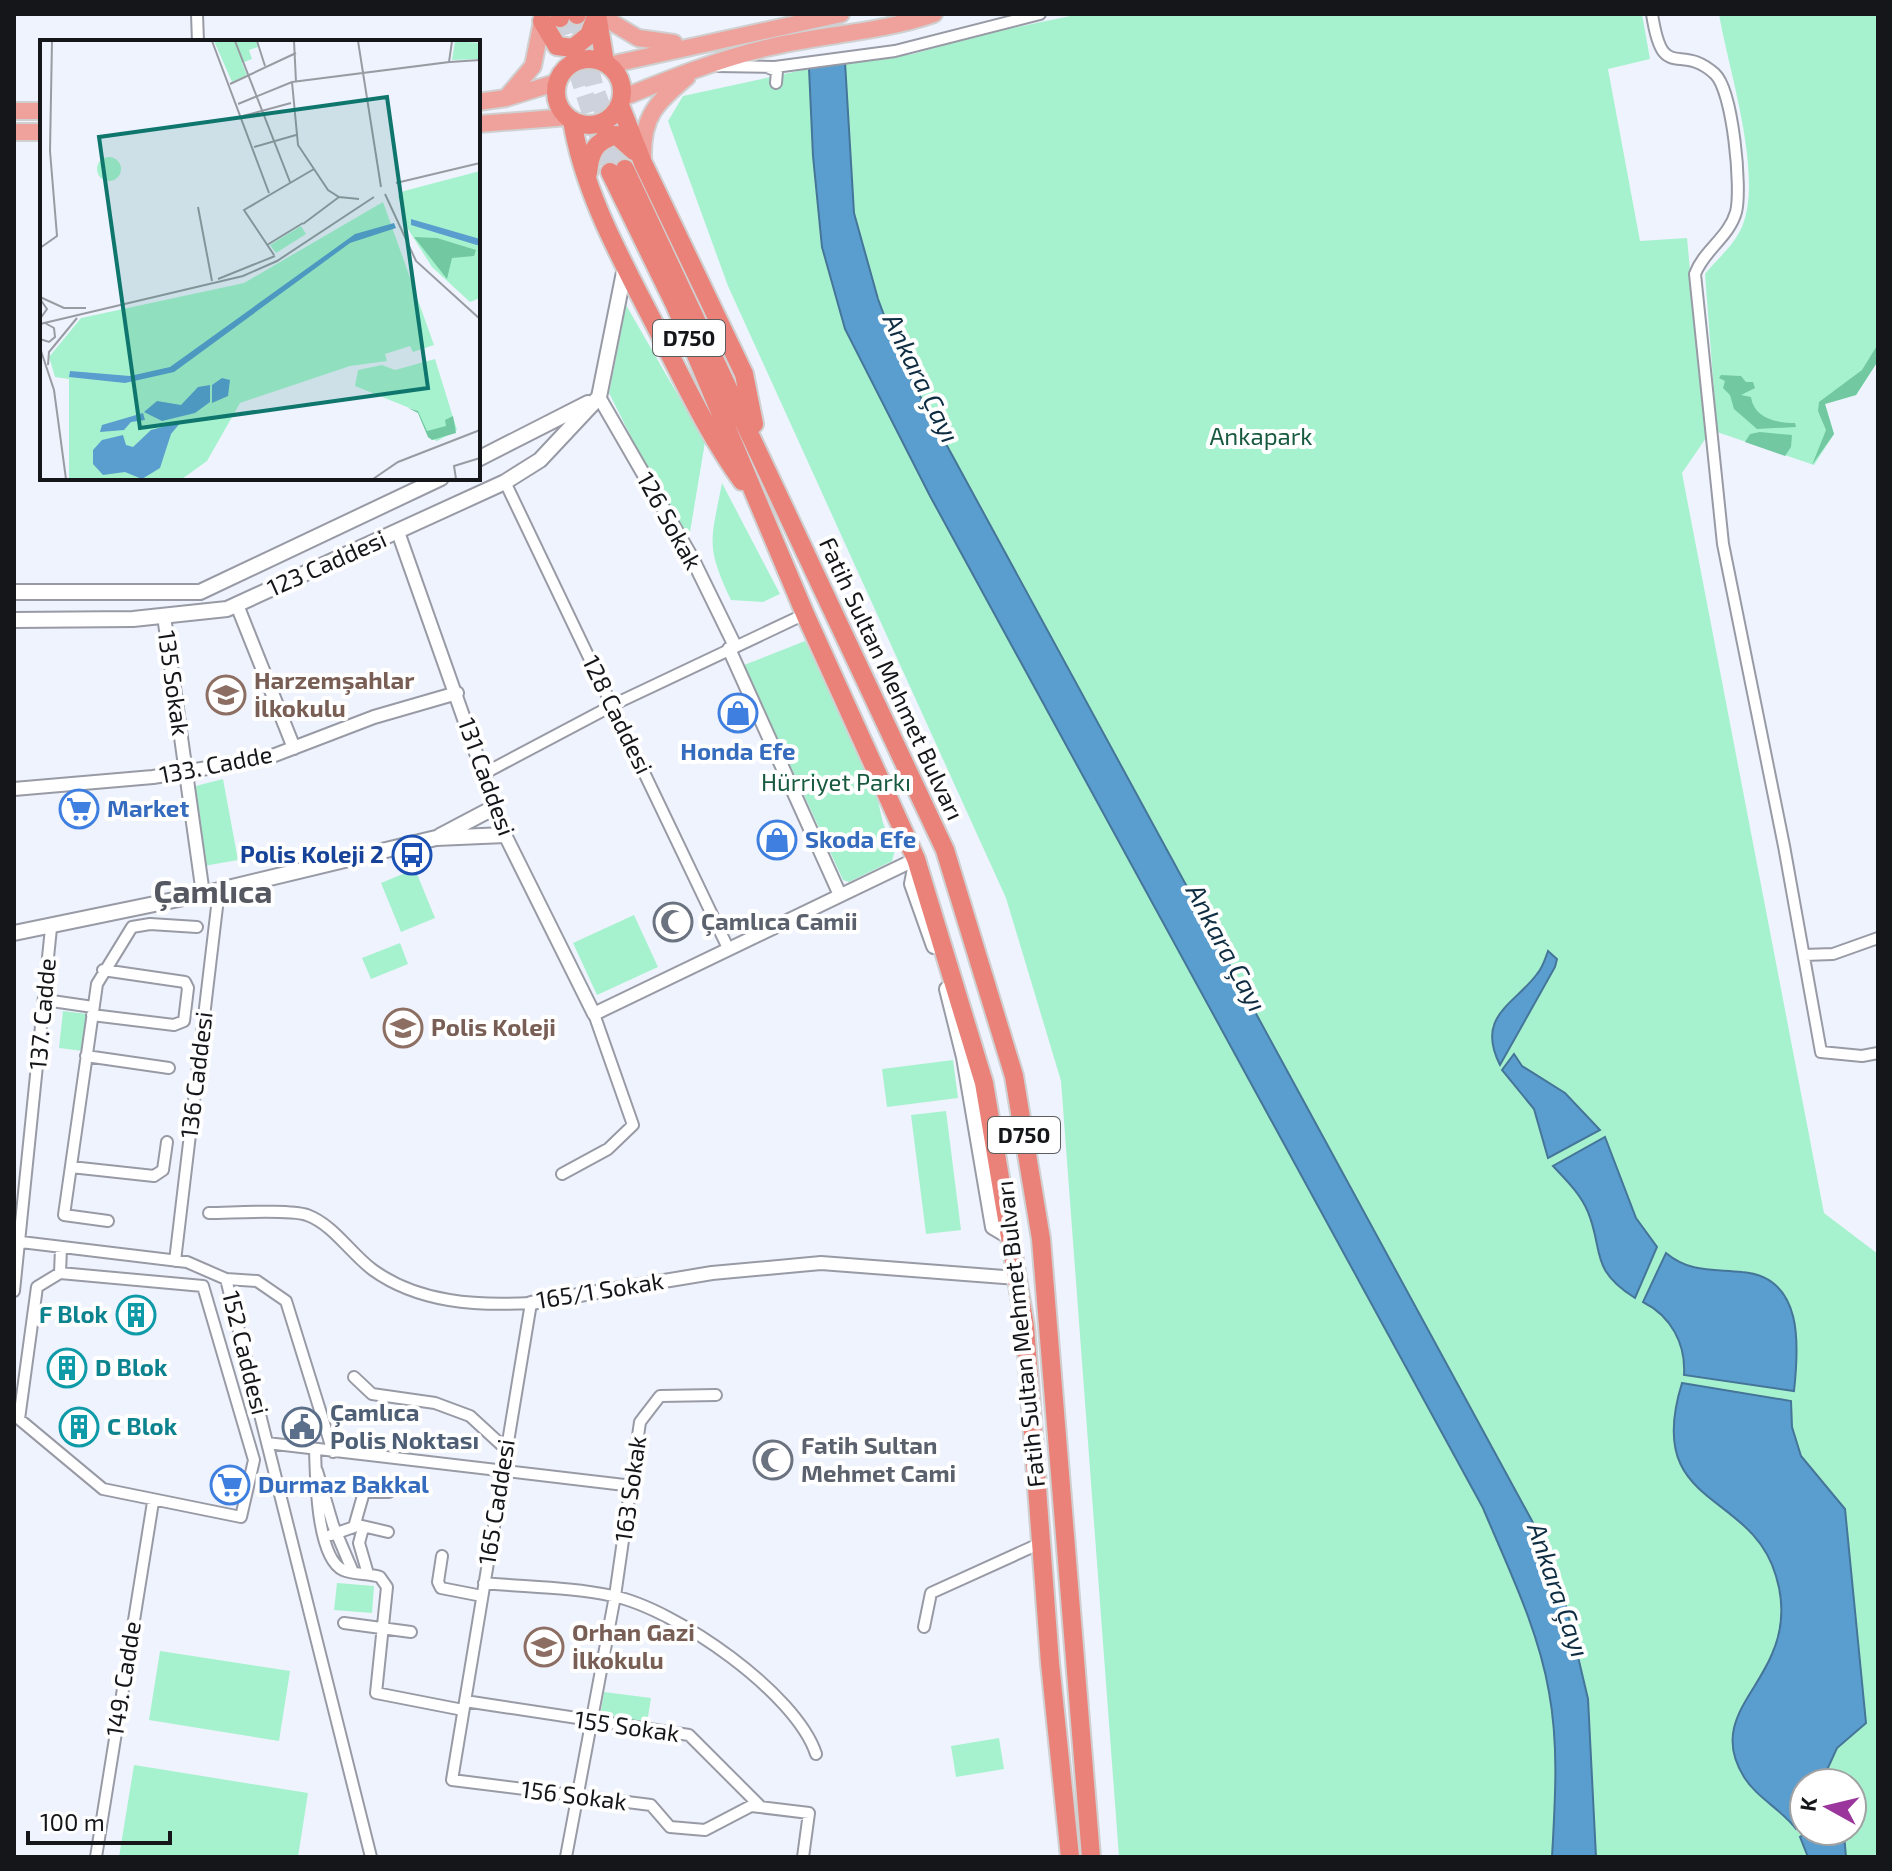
<svg xmlns="http://www.w3.org/2000/svg" width="1892" height="1871" viewBox="0 0 1892 1871" font-family="'Exo 2',sans-serif">
	<rect width="100%" height="100%" fill="#eff3fe"/>
	<path fill="#a7f2ce" fill-rule="evenodd" d="M1080,14H1642L1650,59L1608,69L1640,241L1687,238L1706,438L1682,473L1824,1213L1878,1254V1857H1119L1061,1081L1006,898L728,286L668,121L683,96L826,65L913,54L983,34ZM1804,1783H1852V1831H1804Z
		M1719,14H1878V361L1856,395L1825,404L1834,434L1814,465L1717,432L1705,274C1716,260 1732,247 1740,231C1766,181 1728,69 1719,14Z
		M626,305L705,442L690,532L680,534L609,393Z
		M722,483L780,594L763,602L731,600C705,545 711,541 722,483Z
		M805,641L872,775L883,823L895,850L892,861L849,882L843,880L744,665Z
		M223,779L238,860L204,866L188,788Z
		M415,869L435,918L401,932L381,883Z
		M634,915L658,967L597,995L573,943Z
		M400,943L408,964L371,979L362,958Z
		M63,1011L87,1014L83,1051L59,1048Z
		M953,1060L958,1098L887,1107L882,1069Z
		M946,1111L961,1230L926,1234L911,1115Z
		M337,1583L374,1586L372,1613L334,1610Z
		M160,1651L290,1671L279,1741L149,1720Z
		M604,1692L651,1698L647,1723L600,1717Z
		M999,1738L1004,1769L956,1777L951,1746Z
		M134,1765L308,1793L298,1857H119Z"/>
	<path fill="#72c8a1" d="M1878,344V361L1856,395L1825,404L1834,434L1812,465L1826,430L1818,411L1819,402L1862,370Z
		M1721,375L1741,376L1746,382H1753L1755,388L1741,395L1751,397C1754,418 1776,423 1795,423L1796,427L1757,429L1734,409L1730,395L1723,388L1725,381L1719,378Z
		M1760,432L1792,435L1791,447L1785,456L1745,442L1750,434Z"/>
	<path fill="#599ecf" stroke="#457598" stroke-width="2" d="M845,62L854,213L878,299L902,363L1537,1530L1566,1606L1588,1699L1596,1857H1552C1555,1803 1559,1746 1549,1692C1538,1628 1508,1568 1483,1508L930,496L845,329L822,247L813,156L809,68Z
		M1548,951L1557,959L1555,967L1500,1065C1475,1016 1515,1004 1537,974C1543,967 1545,959 1548,951Z
		M1514,1054L1522,1066L1565,1093L1600,1130L1548,1158L1534,1109L1502,1070Z
		M1605,1137L1636,1218L1657,1247L1635,1298C1589,1269 1604,1251 1588,1212C1580,1193 1566,1180 1553,1166Z
		M1666,1253C1690,1273 1713,1269 1742,1272C1804,1277 1799,1346 1794,1391L1684,1375C1686,1344 1671,1316 1643,1302Z
		M1682,1383L1791,1401L1792,1427L1801,1456L1845,1509L1866,1723L1837,1748L1821,1783H1804V1824L1796,1829C1781,1809 1757,1798 1744,1777C1712,1726 1755,1696 1772,1654C1783,1629 1784,1602 1776,1576C1751,1489 1643,1509 1682,1383Z
		M1809,1831L1844,1834L1846,1857H1808L1800,1837Z"/>
	<g fill="none" stroke-linecap="round" stroke-linejoin="round">
		<path stroke="#ced2dc" stroke-width="18" stroke-dasharray="18 9" stroke-linecap="butt" d="M577,15L595,89L625,169
			M560,18L610,172"/>
		<g stroke="#989ba5" stroke-width="14">
			<path id="minor" d="M197,14L198,42
				M1652,14C1663,85 1679,41 1715,74C1733,91 1742,189 1736,212C1729,237 1704,250 1695,274L1723,544L1784,846L1821,1052L1862,1056L1878,1053
				M717,66L775,67L895,51L1040,14
				M767,67L777,71L776,83
				M505,482L728,948
				M483,774L619,702L805,614
				M1804,955L1833,954L1878,938
				M45,1000L93,1007
				M92,1015L174,1025L184,1021L188,988L185,982L103,970
				M86,1056L169,1068
				M71,1167L154,1176L163,1170L167,1142
				M562,1174L608,1149L633,1125L594,1014
				M209,1213C231,1213 289,1209 307,1215C334,1225 350,1253 373,1270C419,1303 477,1306 531,1303L452,1780L651,1805L670,1827L705,1830L751,1806L809,1813L803,1857
				M108,1221L64,1215L97,984L132,927L150,924L197,927
				M21,1242L187,1262L226,1279L371,1857
				M175,1261L219,890
				M60,1273L203,1286L254,1460L241,1517L103,1489L19,1419L37,1287Z
				M60,1273L61,1248
				M226,1279L257,1281L286,1301L333,1452
				M14,1291L51,928
				M354,1377L372,1394L435,1403L470,1416L506,1449
				M267,1443L633,1486
				M315,1450C316,1475 316,1557 343,1570C354,1575 369,1573 380,1577L387,1587L376,1693L463,1710
				M317,1471L333,1525L353,1572
				M358,1525L388,1532
				M363,1528L359,1543L368,1574
				M331,1535L354,1527L364,1492H389
				M442,1556L438,1582L441,1588L482,1596
				M484,1583C526,1587 571,1587 613,1596C676,1609 796,1693 816,1754
				M344,1623L411,1632
				M924,1627L931,1593L1041,1543
				M465,1701L689,1735L761,1807
				M96,1857L153,1502
				M566,1857L615,1596L640,1422L660,1396L716,1395"/>
		</g>
		<g stroke="#989ba5" stroke-width="16">
			<path id="tertiary" d="M599,397L692,558L735,646
				M398,532L505,835L594,1014L916,859
				M237,605L294,748
				M164,616L203,894
				M729,649L840,895
				M14,789L153,777L267,758L374,717L457,693
				M531,1303L712,1273L821,1263L1017,1278"/>
		</g>
		<g stroke="#989ba5" stroke-width="18">
			<path id="secondary" d="M478,459L588,403
				M14,592H200L441,478
				M14,620L133,619L227,609L505,482L540,460L599,397L625,267
				M440,836L495,807
				M916,863L912,884L934,946
				M14,933L203,894L436,838L505,835
				M947,989L964,1057L993,1227L1010,1237"/>
		</g>
		<g stroke="#d0d0d1" stroke-width="20">
			<path id="primary" d="M598,14L638,38L674,43
				M609,65L841,14
				M506,98L533,66L542,21
				M622,98C669,79 716,60 766,48C822,34 879,33 934,14
				M478,102L506,98L558,82
				M14,111H42
				M478,124L568,117
				M14,132H42
				M643,157C642,116 657,102 687,77"/>
		</g>
		<g stroke="#d0d0d1" stroke-width="22">
			<path id="trunk" d="M559,14L560,18
				M577,14V15
				M597,14L605,63
				M542,21L557,46L573,48L589,35L597,14
				M556 92a33 33 0 1 1 66 0a33 33 0 1 1-66 0Z
				M620,105L643,163L744,374L754,424
				M572,120C584,195 624,264 658,331C684,382 708,434 742,481
				M625,169L945,850L1014,1076L1041,1239L1091,1857
				M610,172L675,305L805,614L916,859L984,1083L1025,1326L1050,1663L1070,1857
				M588,173C590,152 595,141 616,135L634,151"/>
		</g>
		<use href="#minor" stroke="#fff" stroke-width="10"/>
		<use href="#tertiary" stroke="#fff" stroke-width="12"/>
		<use href="#secondary" stroke="#fff" stroke-width="14"/>
		<use href="#primary" stroke="#efa19b" stroke-width="16"/>
		<use href="#trunk" stroke="#ea827a" stroke-width="18"/>
	</g>
	<defs>
		<g id="school-ring" transform="scale(2)"><circle r="9.5" fill="#fff" stroke="#8d6e63" stroke-width="1.5"/><path d="M0-5L7-2L0 1L-7-2ZM-4 1L0 2.5L4 1V4Q0 6-4 4Z" fill="#8d6e63"/></g>
		<g id="shop-ring" transform="scale(2)"><circle r="9.5" fill="#fff" stroke="#3f7fe0" stroke-width="1.5"/><path d="M-5-2.5h2.3a2.7 3.5 0 0 1 5.4 0H5L5.5 6h-11ZM-1.5-2.5h3a1.5 2.3 0 0 0-3 0Z" fill="#3f7fe0"/></g>
		<g id="supermarket-ring" transform="scale(2)"><circle r="9.5" fill="#fff" stroke="#3f7fe0" stroke-width="1.5"/><path d="M-6-5.5h2.5l.6 2H6L4.5 2H-2.5L-4.4-4H-6ZM-1.5 3.2a1.3 1.3 0 1 0 .1 0ZM3 3.2a1.3 1.3 0 1 0 .1 0Z" fill="#3f7fe0"/></g>
		<g id="bus-ring" transform="scale(2)"><circle r="9.5" fill="#fff" stroke="#1a4fb4" stroke-width="1.5"/><path d="M-5-6H5V4H4V6H2V4H-2V6H-4V4H-5ZM-3.5-4V0h7V-4ZM-3.5 1.2v1.5H-2V1.2ZM2 1.2v1.5H3.5V1.2Z" fill="#1a4fb4"/></g>
		<g id="mosque-ring" transform="scale(2)"><circle r="9.5" fill="#fff" stroke="#6b7280" stroke-width="1.5"/><path d="M3.5-4.9A6 6 0 1 0 3.5 4.9A5 5 0 1 1 3.5-4.9Z" fill="#6b7280"/></g>
		<g id="building-ring" transform="scale(2)"><circle r="9.5" fill="#fff" stroke="#0f9aa8" stroke-width="1.5"/><path d="M-4-6H4V6H1V3H-1V6H-4ZM-2.5-4.3h1.7v1.8h-1.7ZM.8-4.3h1.7v1.8H.8ZM-2.5-1h1.7V.8h-1.7ZM.8-1h1.7V.8H.8Z" fill="#0f9aa8"/></g>
		<g id="civic-ring" transform="scale(2)"><circle r="9.5" fill="#fff" stroke="#5c6f8a" stroke-width="1.5"/><path d="M-.6-6.5H3V-4.5H.6V-3L4-1V1h2V6H-6V1h2V-1L-.6-3ZM-1.2 2.5V6h2.4V2.5Z" fill="#5c6f8a"/></g>
	</defs>
	<g fill-rule="evenodd">
		<use href="#school-ring" x="226" y="695"/>
		<use href="#shop-ring" x="738" y="713"/>
		<use href="#supermarket-ring" x="79" y="809"/>
		<use href="#shop-ring" x="777" y="840"/>
		<use href="#bus-ring" x="412" y="855"/>
		<use href="#mosque-ring" x="673" y="922"/>
		<use href="#school-ring" x="403" y="1028"/>
		<use href="#building-ring" x="136" y="1315"/>
		<use href="#building-ring" x="67" y="1368"/>
		<use href="#building-ring" x="79" y="1427"/>
		<use href="#civic-ring" x="302" y="1427"/>
		<use href="#mosque-ring" x="773" y="1460"/>
		<use href="#supermarket-ring" x="230" y="1485"/>
		<use href="#school-ring" x="544" y="1647"/>
	</g>
	<g text-anchor="middle" stroke-width="8" stroke-linejoin="round" paint-order="stroke">
		<g fill="#fff" stroke="#5b5c5e" stroke-width="2">
			<rect x="653" y="320" width="72" height="36" rx="6"/>
			<rect x="988" y="1117" width="72" height="36" rx="6"/>
		</g>
		<g font-size="22" font-weight="bold" fill="#151619">
			<text x="689" y="346">D750</text>
			<text x="1024" y="1143">D750</text>
		</g>
		<g font-size="24" fill="#175a40" stroke="#fff">
			<text x="1261" y="445">Ankapark</text>
			<text x="836" y="791">Hürriyet Parkı</text>
		</g>
		<g font-size="24" fill="#151619" stroke="#fff">
			<text transform="translate(669 521) rotate(61)" y="8">126 Sokak</text>
			<text transform="translate(327 564) rotate(-24)" y="8">123 Caddesi</text>
			<text transform="translate(891 679) rotate(65)" y="8">Fatih Sultan Mehmet Bulvarı</text>
			<text transform="translate(173 683) rotate(82)" y="8">135 Sokak</text>
			<text transform="translate(617 715) rotate(64)" y="8">128 Caddesi</text>
			<text transform="translate(216 765) rotate(-11)" y="8">133. Cadde</text>
			<text transform="translate(486 777) rotate(70)" y="8">131 Caddesi</text>
			<text transform="translate(43 1014) rotate(-85)" y="8">137. Cadde</text>
			<text transform="translate(197 1075) rotate(-83)" y="8">136 Caddesi</text>
			<text transform="translate(600 1291) rotate(-9)" y="8">165/1 Sokak</text>
			<text transform="translate(1021 1334) rotate(-96)" y="8">Fatih Sultan Mehmet Bulvarı</text>
			<text transform="translate(245 1353) rotate(76)" y="8">152 Caddesi</text>
			<text transform="translate(631 1489) rotate(-82)" y="8">163 Sokak</text>
			<text transform="translate(497 1502) rotate(-81)" y="8">165 Caddesi</text>
			<text transform="translate(124 1679) rotate(-81)" y="8">149. Cadde</text>
			<text transform="translate(627 1727) rotate(8)" y="8">155 Sokak</text>
			<text transform="translate(574 1796) rotate(7)" y="8">156 Sokak</text>
		</g>
		<g font-size="24" font-weight="bold" fill="#785e54" stroke="#fff" text-anchor="start">
			<text x="254" y="689">Harzemşahlar<tspan x="254" dy="28">İlkokulu</tspan></text>
			<text x="431" y="1036">Polis Koleji</text>
			<text x="572" y="1641">Orhan Gazi<tspan x="572" dy="28">İlkokulu</tspan></text>
		</g>
		<g font-size="24" font-weight="bold" fill="#366cbe" stroke="#fff" text-anchor="start">
			<text x="738" y="760" text-anchor="middle">Honda Efe</text>
			<text x="107" y="817">Market</text>
			<text x="805" y="848">Skoda Efe</text>
			<text x="258" y="1493">Durmaz Bakkal</text>
		</g>
		<g font-size="24" font-weight="bold" fill="#164399" stroke="#fff" text-anchor="end">
			<text x="384" y="863">Polis Koleji 2</text>
		</g>
		<g font-size="24" font-weight="bold" fill="#5b616d" stroke="#fff" text-anchor="start">
			<text x="701" y="930">Çamlıca Camii</text>
			<text x="801" y="1454">Fatih Sultan<tspan x="801" dy="28">Mehmet Cami</tspan></text>
		</g>
		<g font-size="24" font-weight="bold" fill="#0d838f" stroke="#fff" text-anchor="start">
			<text x="108" y="1323" text-anchor="end">F Blok</text>
			<text x="95" y="1376">D Blok</text>
			<text x="107" y="1435">C Blok</text>
		</g>
		<g font-size="24" font-weight="bold" fill="#4e5e75" stroke="#fff" text-anchor="start">
			<text x="330" y="1421">Çamlıca<tspan x="330" dy="28">Polis Noktası</tspan></text>
		</g>
		<g font-size="26" font-style="italic" fill="#0e2d42" stroke="#fff">
			<text transform="translate(921 378) rotate(64)" y="9">Ankara Çayı</text>
			<text transform="translate(1226 948) rotate(62)" y="9">Ankara Çayı</text>
			<text transform="translate(1558 1590) rotate(71)" y="9">Ankara Çayı</text>
		</g>
		<g font-size="32" font-weight="bold" fill="#555861" stroke="#fff">
			<text x="213" y="903">Çamlıca</text>
		</g>
	</g>
	<g transform="translate(40 40)">
		<rect width="440" height="440" fill="#eff3fe"/>
		<path d="M174,1H216L218,7L209,10L212,19L202,23L207,35L192,42ZM415,1L440,3V19L412,20ZM57 129a12 12 0 1 1 24 0a12 12 0 1 1-24 0ZM440,131V258L430,262L392,227L368,189L358,156L364,151ZM343,162L394,305L373,312L370,306L345,314L347,321L310,326L200,363L167,421L142,439H29V339L15,337L9,317L41,278L204,243ZM261,186L266,194L236,213L230,205ZM395,319L417,390L397,401L388,397L377,371L315,346L318,330L342,325L355,330Z" fill="#a7f2ce"/>
		<path d="M374,197L397,198L436,210L434,216L412,218L407,239ZM368,368L378,371L387,391L406,386L405,380L413,376L416,393L392,400L388,397L378,373Z" fill="#72c8a1"/>
		<path d="M371,179L440,199V206L371,185ZM354,183L356,188L310,203L134,332L85,343L29,337L30,331L90,336L130,327L315,194ZM182,338L190,340L188,356L172,363V345ZM170,345V362L155,373L122,381L104,372L117,361L141,365L158,347ZM103,373L105,380L91,382L84,390L60,392L62,385ZM141,382L131,394L120,428L102,439L85,432L63,435L53,424V410L62,400L83,395L86,405L93,407L111,390Z" fill="#599ecf"/>
		<path fill="none" stroke="#989ba2" stroke-width="2" d="M172,1L229,153M195,1L250,142M217,1L225,26M254,1L256,42M318,1L341,147M410,22L440,20M252,42L258,105L288,150L299,157L319,159M190,44L256,13M198,64L252,42L409,22L412,1M203,76L251,63M214,107L256,95M356,143L440,123M345,154L376,221L440,279M158,167L172,241M263,184L299,157M227,205L263,183M0,208L17,196L10,111L12,1M234,215L204,170L274,129M178,239L235,216M0,257L24,268H46M0,259L7,269L0,279M0,284L203,236L237,221L334,157M0,299L9,302L15,297L14,288L5,283M0,308L14,350L26,439M8,325L9,312L37,278M333,439L358,422L440,390M416,439L414,426L440,418"/>
		<path fill="#0f766e" fill-opacity="0.15" stroke="#0f766e" stroke-width="4" d="M347,57L388,348L100,388L59,97Z"/>
		<rect width="440" height="440" fill="none" stroke="#151619" stroke-width="4"/>
	</g>
	<rect width="1892" height="1871" fill="none" stroke="#151619" stroke-width="32"/>
	<g transform="translate(1828 1807) rotate(278)"><circle r="38" fill="#ffffff" stroke="#a1a2a3" stroke-width="2"/>
	<path d="M0-6L14 30L0 20L-14 30Z" fill="#9a369c"/>
	<text y="-12" font-size="22" font-weight="bold" text-anchor="middle" fill="#151619">K</text>
	</g>
	<path d="M28 1831v12h142v-12" fill="none" stroke="#151619" stroke-width="4"/>
	<text x="40" y="1831" font-size="24" fill="#151619" stroke="#ffffff" stroke-width="6" paint-order="stroke">100 m</text>
</svg>
